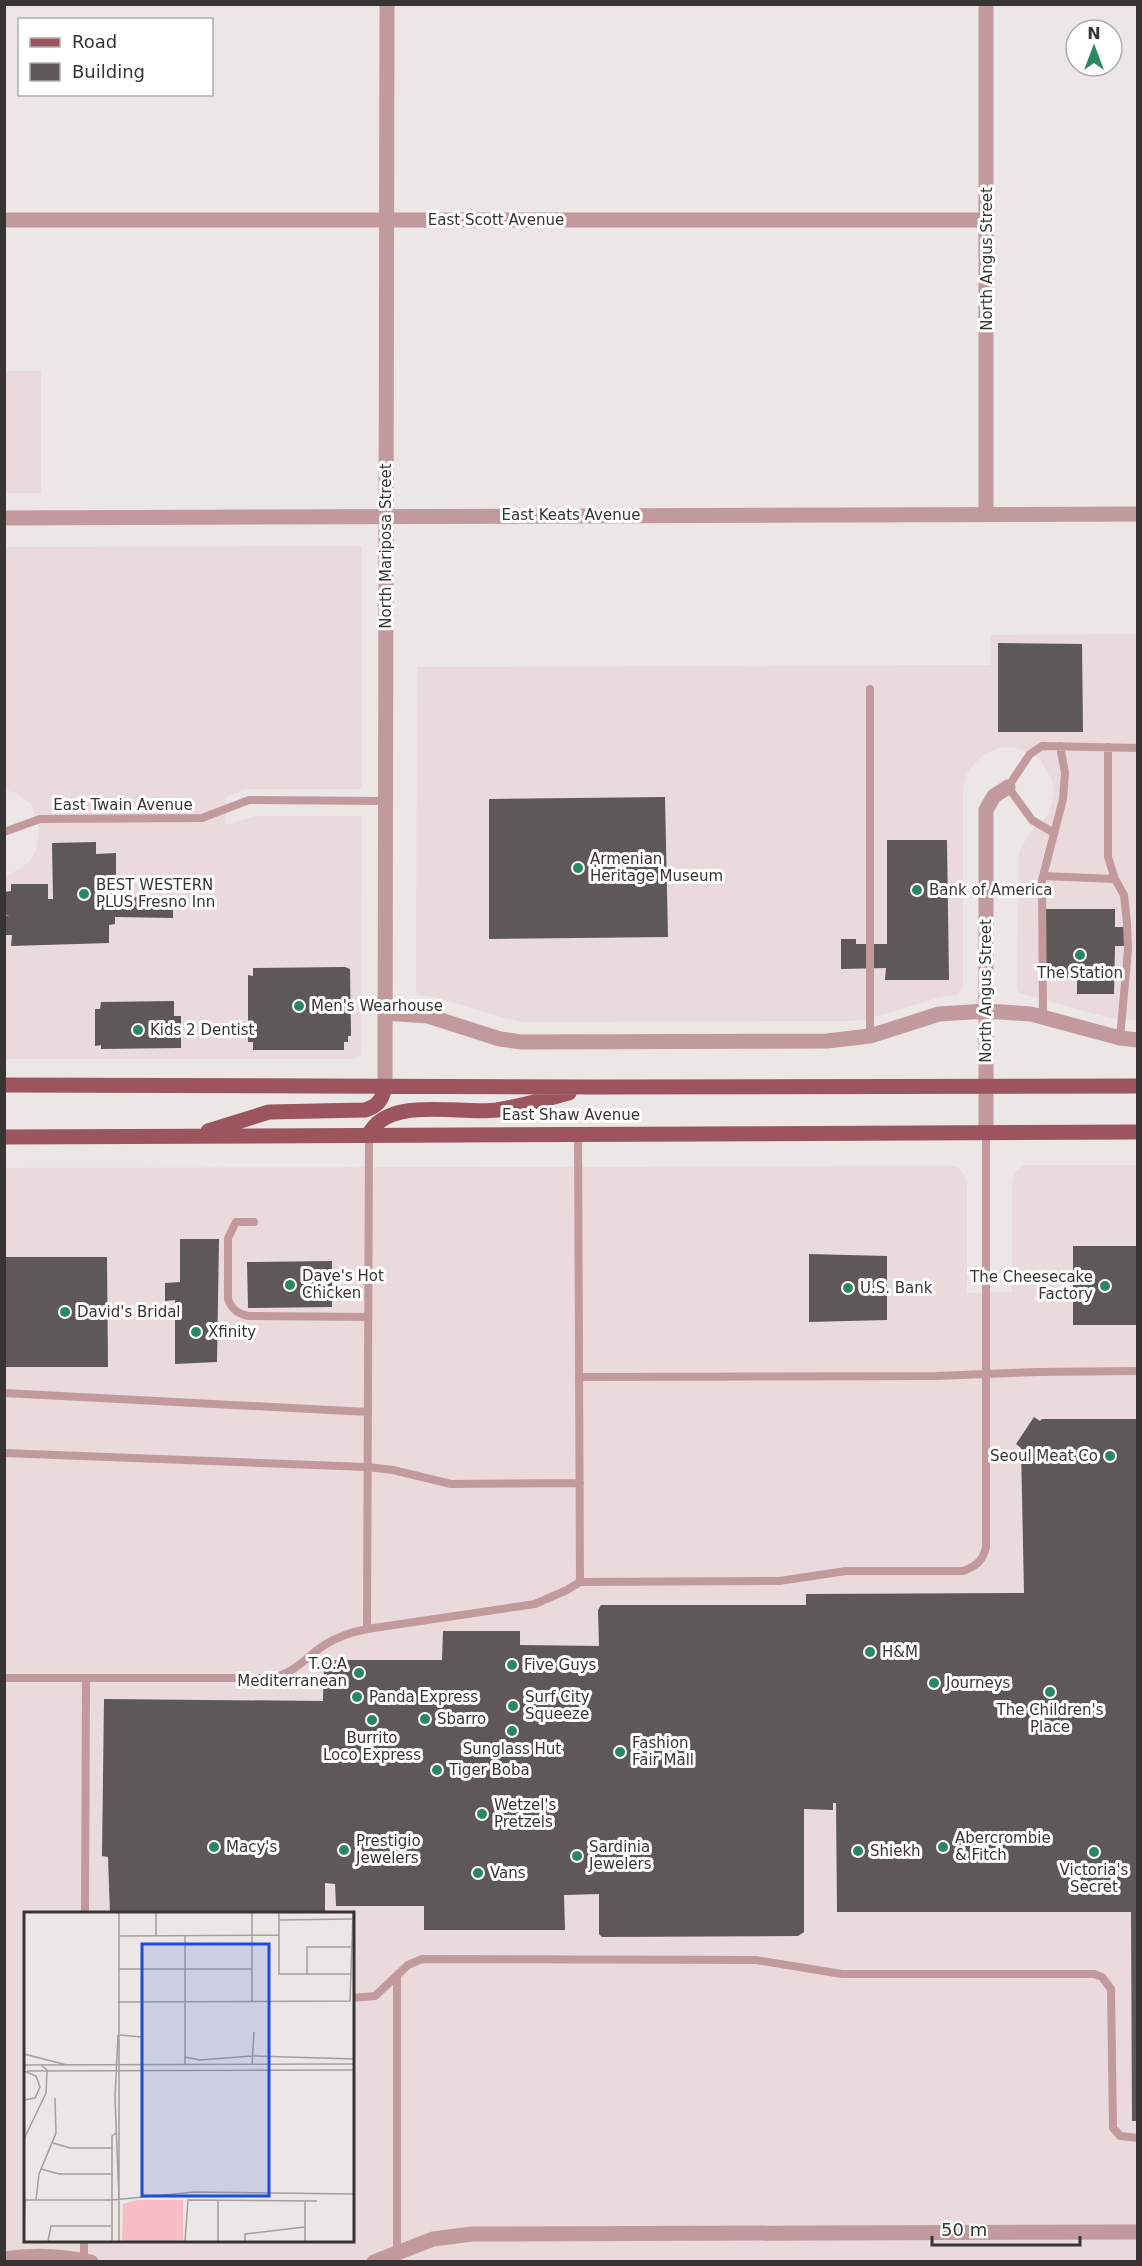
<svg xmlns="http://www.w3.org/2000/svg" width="1142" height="2266" viewBox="0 0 1142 2266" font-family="'DejaVu Sans',sans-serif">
	<rect width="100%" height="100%" fill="#ece6e6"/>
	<path fill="#eadadc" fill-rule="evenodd" d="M5,371H41V493H5Z
		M362,546V789H246L225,798L226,825L255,816H362L361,1055L354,1059H5L4,876L22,868L30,860L36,851L39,829L32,805L16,793L5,790V547Z
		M1137,634V1020L1109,1018L1019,993L1017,988L1019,852L1029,834L1049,814L1054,793L1052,780L1040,759L1021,749L1009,747L998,748L985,754L974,764L966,776L963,789V989L957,995L941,997L868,1019L850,1021L523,1022L508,1019L438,998L417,994L416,990L417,667L990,665L991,635Z
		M1023,1165H1137V2261H5L4,1168L956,1166L964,1174L967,1185V1293L1012,1292V1185L1015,1173ZM26,1914H352V2240H26Z"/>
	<path fill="#5e5859" d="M998,643L1082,644L1083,732H998Z
		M665,797L668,937L489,939V799Z
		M887,840H947L949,980H885L886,968L841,969V939H856V944H887Z
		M96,842V854L116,853V899H129V897H173V918L115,917V924L109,925V943L11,946L12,935H4V916H10L4,915V892L11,891V884H48V899H53L52,843Z
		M1046,909H1115V927H1126V946H1115L1114,994H1077V978H1046Z
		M345,967L350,969L351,1036H348V1042H344V1050H253V1042H248V975L253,976V968Z
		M174,1001V1016H181V1048L101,1049V1045L95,1046V1009H100L101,1002Z
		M180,1239H219L217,1362L175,1364V1300L165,1301V1283L180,1282Z
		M1073,1246H1138V1325H1073Z
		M809,1254L887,1256V1320L809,1322Z
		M4,1257H107L108,1367H4Z
		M332,1261V1307L248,1308L247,1262Z
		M1034,1417L1040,1421L1042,1419H1138V2121H1132L1131,1912H837L836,1803H833V1810L804,1809V1932L798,1936L602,1937L599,1934V1894L564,1895L565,1930H424V1906H336L335,1884L325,1883V1914H110L108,1857L102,1856L104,1699L323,1701L324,1660H442L443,1631H520V1645L599,1646L598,1610L601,1605H806V1594L1024,1593L1021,1448L1016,1444Z"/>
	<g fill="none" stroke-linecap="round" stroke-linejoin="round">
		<path stroke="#c2999d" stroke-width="8" d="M870,689V1036
			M1108,747V857L1115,879L1124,895L1127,923L1128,950L1120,1038
			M4,832L40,819L202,818L249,800L385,801
			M1054,833L1032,820L1008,787L1030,754L1042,746L1138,748
			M1043,876L1115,879
			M1043,1017L1042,880L1063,799L1065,773L1060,746
			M578,1133L580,1582
			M254,1222H236L228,1238V1299C232,1310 238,1314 249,1316L368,1317
			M579,1377L936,1376L1038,1372L1138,1371
			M4,1393L368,1412
			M4,1453L367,1467L393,1470L451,1484L580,1483
			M367,1629L369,1134
			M4,1678H274C301,1669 305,1657 326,1644C339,1636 352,1632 367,1629L535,1604L567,1590L580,1582L779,1581L846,1571H963C976,1566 983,1561 986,1547V1132
			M85,1914L86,1679
			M352,1998L375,1996L408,1965L422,1959L756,1960L842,1974H1094L1102,1977L1111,1989L1113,2128L1120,2136L1138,2138
			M397,2251V1977
			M84,2260V2240"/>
		<path stroke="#c2999d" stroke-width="15" d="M986,4V514
			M4,220H987
			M4,518L1138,514
			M385,1013L428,1016L500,1039L521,1042L827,1041L870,1036L939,1014L986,1011L1031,1014L1120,1038L1138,1040
			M385,1087L387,4
			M986,1132V810L994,796L1008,787
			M4,2259C33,2254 63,2256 91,2262
			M374,2262L433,2239L472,2234L1138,2232"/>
		<path stroke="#9c555f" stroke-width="15" d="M4,1085L596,1087L1138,1086
			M208,1131L269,1112L365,1110C378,1106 382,1100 385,1087
			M369,1134C389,1095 460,1115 497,1110C521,1106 546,1099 569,1093
			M4,1137L1138,1132"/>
	</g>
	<g fill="#298860" stroke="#fff" stroke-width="2">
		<circle cx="578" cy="868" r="6"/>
		<circle cx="917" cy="890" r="6"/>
		<circle cx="84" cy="894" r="6"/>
		<circle cx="1080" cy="955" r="6"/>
		<circle cx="299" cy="1006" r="6"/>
		<circle cx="138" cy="1030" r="6"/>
		<circle cx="290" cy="1285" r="6"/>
		<circle cx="1105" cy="1286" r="6"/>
		<circle cx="848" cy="1288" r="6"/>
		<circle cx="65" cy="1312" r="6"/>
		<circle cx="196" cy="1332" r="6"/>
		<circle cx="1110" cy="1456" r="6"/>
		<circle cx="870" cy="1652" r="6"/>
		<circle cx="512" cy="1665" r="6"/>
		<circle cx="359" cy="1673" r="6"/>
		<circle cx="934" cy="1683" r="6"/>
		<circle cx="1050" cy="1692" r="6"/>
		<circle cx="357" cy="1697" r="6"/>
		<circle cx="513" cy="1706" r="6"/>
		<circle cx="425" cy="1719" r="6"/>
		<circle cx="372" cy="1720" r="6"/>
		<circle cx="512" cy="1731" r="6"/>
		<circle cx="620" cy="1752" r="6"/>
		<circle cx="437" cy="1770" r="6"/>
		<circle cx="482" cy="1814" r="6"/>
		<circle cx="214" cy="1847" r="6"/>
		<circle cx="943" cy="1847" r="6"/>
		<circle cx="344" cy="1850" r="6"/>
		<circle cx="858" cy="1851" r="6"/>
		<circle cx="1094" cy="1852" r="6"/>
		<circle cx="577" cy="1856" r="6"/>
		<circle cx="478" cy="1873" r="6"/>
	</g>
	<g text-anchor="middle" stroke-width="6" stroke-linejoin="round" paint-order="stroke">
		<g font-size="15" fill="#363434" stroke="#fff">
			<text x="496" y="225">East Scott Avenue</text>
			<text transform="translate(987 259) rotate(-90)" y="5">North Angus Street</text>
			<text x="571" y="520">East Keats Avenue</text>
			<text transform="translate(386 546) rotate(-90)" y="5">North Mariposa Street</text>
			<text x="123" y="810">East Twain Avenue</text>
			<text transform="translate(986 991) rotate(-90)" y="5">North Angus Street</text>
			<text x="571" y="1120">East Shaw Avenue</text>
		</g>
		<g font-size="15" fill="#363434" stroke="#fff" text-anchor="start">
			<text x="590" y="864">Armenian<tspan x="590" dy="17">Heritage Museum</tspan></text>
			<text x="96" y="890">BEST WESTERN<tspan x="96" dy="17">PLUS Fresno Inn</tspan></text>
			<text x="929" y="895">Bank of America</text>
			<text x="1080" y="978" text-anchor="middle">The Station</text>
			<text x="311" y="1011">Men's Wearhouse</text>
			<text x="150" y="1035">Kids 2 Dentist</text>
			<text x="302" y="1281">Dave's Hot<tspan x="302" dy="17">Chicken</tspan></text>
			<text x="1093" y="1282" text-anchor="end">The Cheesecake<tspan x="1093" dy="17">Factory</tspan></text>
			<text x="860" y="1293">U.S. Bank</text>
			<text x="77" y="1317">David's Bridal</text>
			<text x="208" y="1337">Xfinity</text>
			<text x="1098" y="1461" text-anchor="end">Seoul Meat Co</text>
			<text x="882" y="1657">H&amp;M</text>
			<text x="347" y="1669" text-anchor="end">T.O.A<tspan x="347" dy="17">Mediterranean</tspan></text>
			<text x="524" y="1670">Five Guys</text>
			<text x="946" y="1688">Journeys</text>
			<text x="369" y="1702">Panda Express</text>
			<text x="525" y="1702">Surf City<tspan x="525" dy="17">Squeeze</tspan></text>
			<text x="1050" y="1715" text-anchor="middle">The Children's<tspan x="1050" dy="17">Place</tspan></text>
			<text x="437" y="1724">Sbarro</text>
			<text x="372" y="1743" text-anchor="middle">Burrito<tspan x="372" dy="17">Loco Express</tspan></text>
			<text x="632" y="1748">Fashion<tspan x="632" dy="17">Fair Mall</tspan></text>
			<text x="512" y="1754" text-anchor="middle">Sunglass Hut</text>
			<text x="449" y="1775">Tiger Boba</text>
			<text x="494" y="1810">Wetzel's<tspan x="494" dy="17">Pretzels</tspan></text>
			<text x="955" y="1843">Abercrombie<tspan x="955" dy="17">&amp; Fitch</tspan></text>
			<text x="356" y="1846">Prestigio<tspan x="356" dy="17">Jewelers</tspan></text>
			<text x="226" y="1852">Macy's</text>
			<text x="589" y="1852">Sardinia<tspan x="589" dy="17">Jewelers</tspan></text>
			<text x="870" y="1856">Shiekh</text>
			<text x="1094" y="1875" text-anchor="middle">Victoria's<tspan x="1094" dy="17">Secret</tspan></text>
			<text x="490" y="1878">Vans</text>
		</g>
	</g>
	<g transform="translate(24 1912)">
		<rect width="330" height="330" fill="#ece6e6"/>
		<path d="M114,288H159V329H98L99,292Z" fill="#f8bdc4"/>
		<path fill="none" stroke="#a39f9f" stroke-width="1.5" d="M255,1V62H328M255,8L328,7M95,24L255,23M132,24V1M95,57H228M283,62V35H329M228,89V1M94,90L326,89L329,1M94,123L91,186L95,288M96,123L118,125M0,142L43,153M161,145L176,148L228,144L330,147M0,153L330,152M161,153V24M228,153L230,120M0,159L12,164L16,175L11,186L0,188M3,159L330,158M0,227L22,181L23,158L17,153M29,231L46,236H89M17,257L35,262H89M12,288L15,262L32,221L31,186M194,288V329M0,313L1,288H88L171,280L330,282M24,329L27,314H87M88,329V224L92,221M95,329V1M161,329L164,288L293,289M221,329V322L281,315M281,329V289"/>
		<path fill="#1d4ed8" fill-opacity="0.15" stroke="#1d4ed8" stroke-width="3" d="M118,32H245V284H118Z"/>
		<rect width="330" height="330" fill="none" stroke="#363434" stroke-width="3"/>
	</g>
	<rect width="1142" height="2266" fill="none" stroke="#363434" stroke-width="12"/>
	<rect x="18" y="18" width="195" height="78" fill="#ffffff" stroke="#afaeae" stroke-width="1.5"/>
	<rect x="30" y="38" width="30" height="9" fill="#9c555f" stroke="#afaeae" stroke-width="1.5"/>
	<text x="72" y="48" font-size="18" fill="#363434">Road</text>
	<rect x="30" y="63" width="30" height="18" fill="#5e5859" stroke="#afaeae" stroke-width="1.5"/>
	<text x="72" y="78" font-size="18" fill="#363434">Building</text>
	<g transform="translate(1094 48)"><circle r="28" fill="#ffffff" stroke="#afaeae" stroke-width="1.5"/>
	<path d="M0-4.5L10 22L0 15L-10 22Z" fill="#298860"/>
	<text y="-9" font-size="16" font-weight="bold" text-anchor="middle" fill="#363434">N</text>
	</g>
	<path d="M932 2236v9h148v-9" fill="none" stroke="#363434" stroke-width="3"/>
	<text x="941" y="2236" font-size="18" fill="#363434" stroke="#ffffff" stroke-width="4.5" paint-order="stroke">50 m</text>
</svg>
